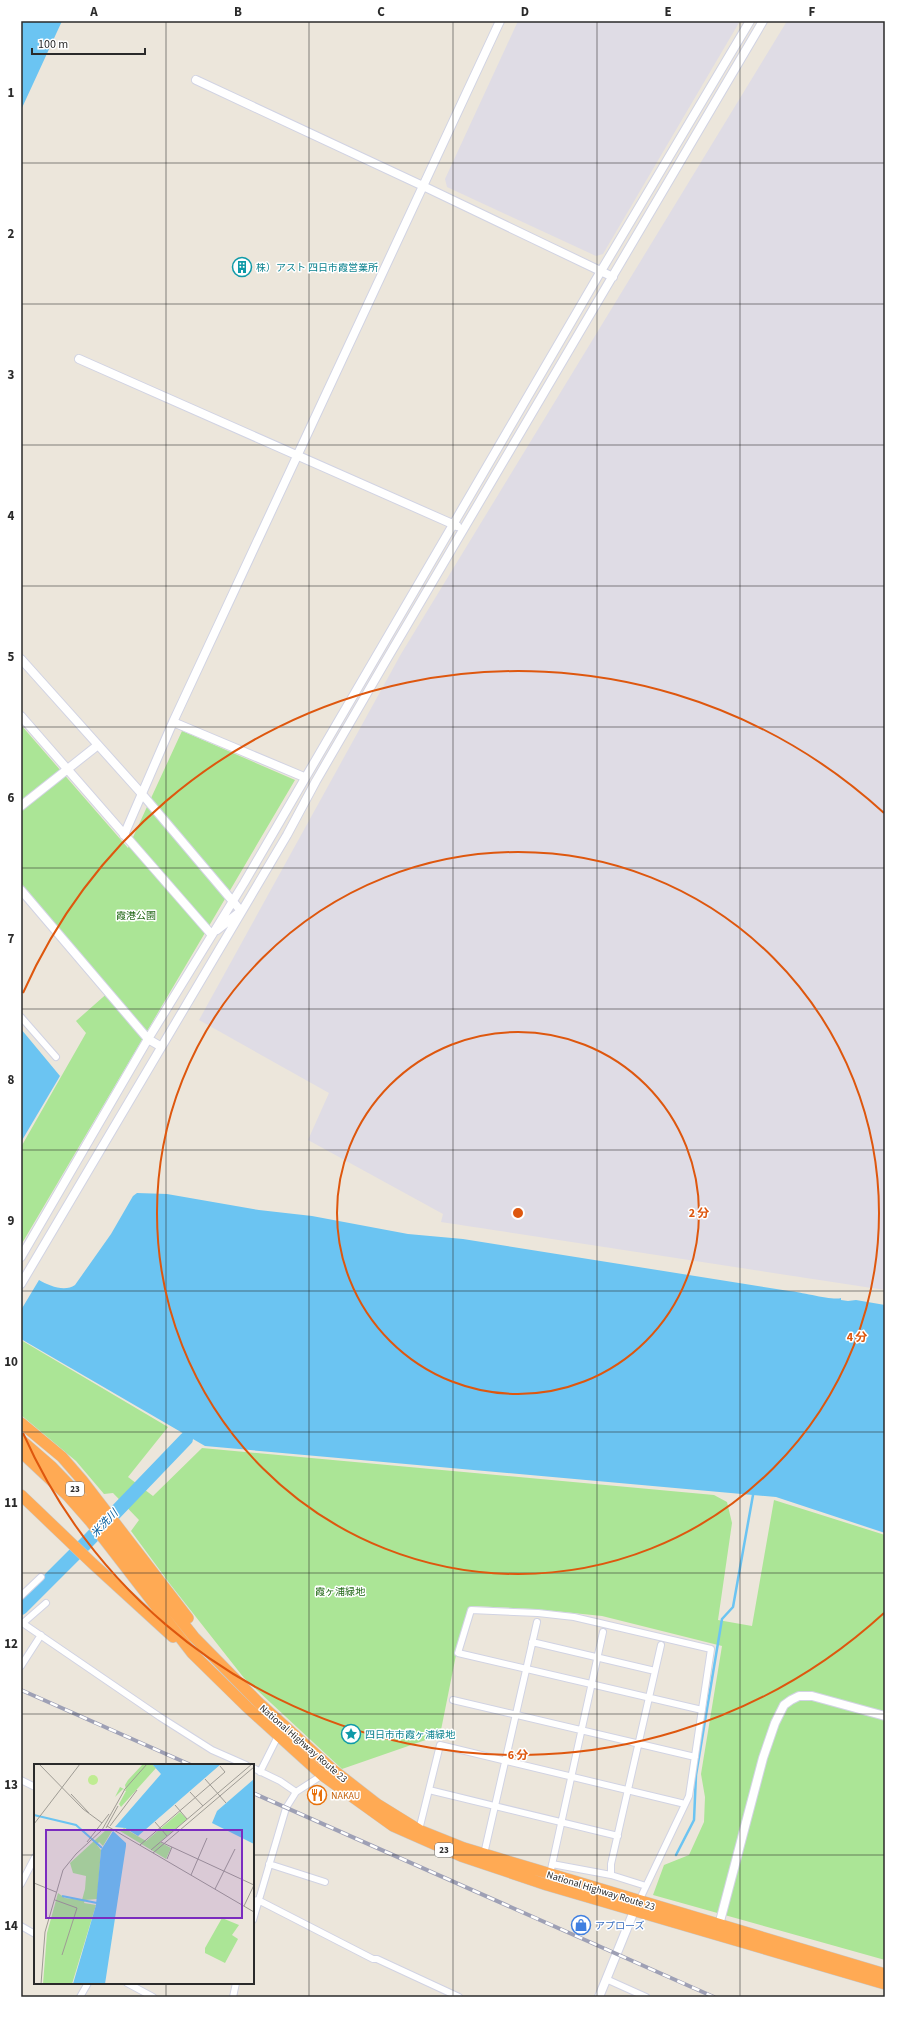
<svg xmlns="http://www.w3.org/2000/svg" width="906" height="2018" viewBox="0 0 906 2018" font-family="'Source Sans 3','Noto Sans JP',sans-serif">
	<rect width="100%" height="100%" fill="#ece6db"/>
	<path fill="#dfdce5" d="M518,21H740L603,254L596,256L447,187L445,179Z
		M787,21H885V1290L441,1222L443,1214L308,1140L329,1093L199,1020L401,654Z"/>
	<path fill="#abe596" d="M21,725L128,848L182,731L295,780L21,1245V1147L86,1033L76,1021L111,990L21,883Z
		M21,1340L168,1427L128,1477L153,1496L202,1448L714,1495L727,1502L732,1523L718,1620L752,1626L774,1500L885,1535V1960L653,1895L664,1865L689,1855L704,1822L705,1797L701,1774L722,1646L602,1616L534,1609L472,1606L458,1645L440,1735L342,1769L244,1678L170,1584L131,1531L139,1520L113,1493L104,1494L76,1461L21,1415Z"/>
	<path fill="#6bc4f2" d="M21,21H62L21,110Z
		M21,1029L60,1076L21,1142Z
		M137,1193L167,1194L259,1210L312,1216L408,1234L463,1239L789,1291C802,1292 833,1301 841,1298V1300L848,1301L856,1300L885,1305V1533L776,1497L205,1446L21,1339V1310L39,1280C49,1286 65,1292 75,1285L111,1234L133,1196Z"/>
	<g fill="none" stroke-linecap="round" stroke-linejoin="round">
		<path stroke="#6bc4f2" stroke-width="2.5" d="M676,1855L694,1820L696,1775L722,1619L733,1607L753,1495"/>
		<path stroke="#6bc4f2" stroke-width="14" d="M21,1608L88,1541L186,1439"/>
		<g stroke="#d1d3e3" stroke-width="8">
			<path id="street" d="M21,1017L56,1057
				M21,1596L41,1577
				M21,1622L160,1717L212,1750L246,1765
				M23,1623L46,1603
				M532,1642L655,1671
				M21,1666L41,1635
				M453,1700L695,1757
				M253,1768L280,1781L296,1792
				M260,1772L278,1736
				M21,1780L35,1787
				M429,1790L618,1836
				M419,1830L440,1745L685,1804
				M484,1854L537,1622
				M269,1864L325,1882
				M552,1864L611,1875L646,1886
				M550,1874L603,1632
				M611,1875V1864L661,1645
				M21,1884L35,1857
				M253,1901L258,1900L373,1959H377L459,1997
				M638,1903L689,1796L711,1649L574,1617L538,1613L471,1610L458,1653L702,1710
				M253,1920L286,1808L296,1792L324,1774
				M21,1926L35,1934
				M606,1979L646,1997
				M127,1983L153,1997
				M80,1997L88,1983
				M233,1997L236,1983"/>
		</g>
		<g stroke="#d1d3e3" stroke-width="10">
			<path id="secondary" d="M196,80L423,186L613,277
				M79,359L457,526
				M21,659L142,794L241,911L217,930
				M21,716L212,935
				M173,722L304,777
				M21,806L98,745
				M124,835L173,722L500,21
				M21,890L148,1039L160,1046
				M21,1257L148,1039L244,883L601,271L750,21
				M21,1284L287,835L316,781L384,664L763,21
				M719,1925L763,1758L775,1723L784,1705L791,1700L799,1696H812L885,1716
				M599,1997L634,1911"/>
		</g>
		<g stroke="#c8c8c8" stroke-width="12">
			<path id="highway" d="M21,1423L62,1457L82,1480L188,1618
				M21,1440L52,1467L96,1513L194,1637L258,1702L332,1769L377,1804L419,1830L464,1848L885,1974
				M21,1452L68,1496L90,1521L192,1653L248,1708L322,1775L393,1826L461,1856L547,1885L885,1984
				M21,1495L92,1563L173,1637"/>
		</g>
		<use href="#street" stroke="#fff" stroke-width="6"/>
		<use href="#secondary" stroke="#fff" stroke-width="8"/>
		<use href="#highway" stroke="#ffaa54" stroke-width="11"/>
		<g stroke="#9ea0b5" stroke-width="4">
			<path id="rail" d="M21,1690L191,1765
				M253,1793L714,1997"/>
		</g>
		<use href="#rail" stroke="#fff" stroke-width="2.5" stroke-dasharray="8" stroke-linecap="butt"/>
	</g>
	<path fill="none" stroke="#2a2a2a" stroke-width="1" stroke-opacity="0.55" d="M166,21V1765M309,21V1997M453,21V1997M597,21V1997M740,21V1997M21,163H885M21,304H885M21,445H885M21,586H885M21,727H885M21,868H885M21,1009H885M21,1150H885M21,1291H885M21,1432H885M21,1573H885M21,1714H885M21,1855H35M253,1855H885M166,1983V1997"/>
	<g fill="none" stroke="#de570e" stroke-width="2">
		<circle cx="518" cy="1213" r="181"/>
		<circle cx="518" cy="1213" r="361"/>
		<path d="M884 1613A542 542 0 0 1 23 1433M23 993A542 542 0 0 1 884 813"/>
	</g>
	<defs>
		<g id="building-ring" transform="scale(1)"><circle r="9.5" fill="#fff" stroke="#0f9aa8" stroke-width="1.5"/><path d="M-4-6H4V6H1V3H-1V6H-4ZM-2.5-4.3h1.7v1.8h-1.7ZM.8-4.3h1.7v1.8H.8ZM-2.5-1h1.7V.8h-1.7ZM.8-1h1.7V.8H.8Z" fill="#0f9aa8"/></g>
		<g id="sight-ring" transform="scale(1)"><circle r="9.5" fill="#fff" stroke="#0f9aa8" stroke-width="1.5"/><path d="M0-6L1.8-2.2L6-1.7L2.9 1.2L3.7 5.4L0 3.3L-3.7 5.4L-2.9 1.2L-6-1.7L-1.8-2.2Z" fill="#0f9aa8"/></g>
		<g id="restaurant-ring" transform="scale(1)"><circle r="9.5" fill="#fff" stroke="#e8710a" stroke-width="1.5"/><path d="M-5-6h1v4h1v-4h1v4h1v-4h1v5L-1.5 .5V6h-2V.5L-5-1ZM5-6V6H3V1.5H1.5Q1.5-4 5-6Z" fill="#e8710a"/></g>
		<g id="shop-ring" transform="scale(1)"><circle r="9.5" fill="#fff" stroke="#3f7fe0" stroke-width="1.5"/><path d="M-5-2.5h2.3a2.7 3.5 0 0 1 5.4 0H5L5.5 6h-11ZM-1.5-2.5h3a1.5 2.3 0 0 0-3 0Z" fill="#3f7fe0"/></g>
	</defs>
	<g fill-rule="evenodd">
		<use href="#building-ring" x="242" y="267"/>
		<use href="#sight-ring" x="351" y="1734"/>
		<use href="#restaurant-ring" x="317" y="1795"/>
		<use href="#shop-ring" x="581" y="1925"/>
	</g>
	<g text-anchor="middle" stroke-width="3" stroke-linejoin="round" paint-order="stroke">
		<g fill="#fff" stroke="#6a6a6a" stroke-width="1">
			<rect x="66" y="1482" width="18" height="14" rx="3"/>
			<rect x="435" y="1843" width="18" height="14" rx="3"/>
		</g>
		<g font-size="9" font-weight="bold" fill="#2a2a2a">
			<text x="75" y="1492">23</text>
			<text x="444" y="1853">23</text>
		</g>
		<g font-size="10" fill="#0d838f" stroke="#fff" text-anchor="start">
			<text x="256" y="271">株）アスト 四日市霞営業所</text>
			<text x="365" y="1738">四日市市霞ヶ浦緑地</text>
		</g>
		<g font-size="10" fill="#236918" stroke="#fff">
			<text x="136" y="919">霞港公園</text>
			<text x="340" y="1595">霞ヶ浦緑地</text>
		</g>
		<g font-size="10" fill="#2a2a2a" stroke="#fff">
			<text transform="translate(304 1743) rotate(41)" y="4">National Highway Route 23</text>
			<text transform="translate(601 1890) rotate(17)" y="4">National Highway Route 23</text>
		</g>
		<g font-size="10" fill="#c56008" stroke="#fff" text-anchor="start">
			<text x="331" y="1799">NAKAU</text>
		</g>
		<g font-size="10" fill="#366cbe" stroke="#fff" text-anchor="start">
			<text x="595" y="1929">アプローズ</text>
		</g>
		<g font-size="11" font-style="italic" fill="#0a609e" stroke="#fff">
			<text transform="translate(104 1523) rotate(-46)" y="4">米洗川</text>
		</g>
	</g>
	<g transform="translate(34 1764)">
		<rect width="220" height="220" fill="#ece6db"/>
		<path d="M109,0H118L122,4L87,43L85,40L92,27L89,25L81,33L86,23L92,26L91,21L94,16ZM146,48L153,55L126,78L137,84L132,95L86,67L90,64L112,77ZM72,66L78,67L69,82L65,78L63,81L67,86L63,135L51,136L50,139L62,141L38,220H9L13,169L24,129L31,134L48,136L51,125L52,112L39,109L36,99ZM188,154L205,161L198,171L204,175L191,199L171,189V184Z" fill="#abe596"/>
		<path d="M54 16a5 5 0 1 1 10 0a5 5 0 1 1-10 0Z" fill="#bfec92"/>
		<path d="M118,0H187L104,72L91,64L81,63L127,10ZM220,15V80L178,59L183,47ZM79,67L92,79V82L71,220H39L62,141L67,86Z" fill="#6bc4f2"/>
		<path fill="none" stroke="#6bc4f2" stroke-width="2" d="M0,51L42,61L68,84M28,132L63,139"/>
		<path fill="none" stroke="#9e9b94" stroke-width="1" d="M5,0L49,45L68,59M171,15L192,39M156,28L169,42M37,30L55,49M141,41L153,55M121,58L133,72M0,60L46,0M73,62L220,148M76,62L103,26M72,64L84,42M53,78L75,50M127,78L220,121L210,142M106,81L191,8L186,2M117,86L218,0M119,89L220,3M133,95L138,83M157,111L173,74M0,119L22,128M181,125L201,85M21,136L43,144L28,191M7,220L11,168L29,106L42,90L68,66L91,25L113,0"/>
		<path fill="#7b2cbf" fill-opacity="0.15" stroke="#7b2cbf" stroke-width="2" d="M12,66H208V154H12Z"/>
		<rect width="220" height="220" fill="none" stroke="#2a2a2a" stroke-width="2"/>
	</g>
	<circle cx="518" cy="1213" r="6" fill="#de570e" stroke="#fff" stroke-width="2"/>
	<g font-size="12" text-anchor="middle" font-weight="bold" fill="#de570e" stroke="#fff" stroke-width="3" stroke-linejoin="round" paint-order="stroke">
		<text x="699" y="1217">2 分</text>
		<text x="857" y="1341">4 分</text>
		<text x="518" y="1759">6 分</text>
	</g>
	<rect width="906" height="2018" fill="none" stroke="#ffffff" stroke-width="44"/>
	<path d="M32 48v6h113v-6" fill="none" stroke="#2a2a2a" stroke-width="2"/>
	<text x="38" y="48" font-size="12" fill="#2a2a2a" stroke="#ffffff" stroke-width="3" paint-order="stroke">100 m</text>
	<rect x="22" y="22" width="862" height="1974" fill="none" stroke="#2a2a2a" stroke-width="1.5"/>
	<g font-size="13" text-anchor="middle" font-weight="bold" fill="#2a2a2a">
		<text x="94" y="16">A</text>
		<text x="238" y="16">B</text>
		<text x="381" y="16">C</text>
		<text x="525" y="16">D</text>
		<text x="668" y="16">E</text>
		<text x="812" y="16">F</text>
		<text x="11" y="97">1</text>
		<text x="11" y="238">2</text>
		<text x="11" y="379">3</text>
		<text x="11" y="520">4</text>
		<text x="11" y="661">5</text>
		<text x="11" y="802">6</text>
		<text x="11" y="943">7</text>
		<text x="11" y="1084">8</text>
		<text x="11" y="1225">9</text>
		<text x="11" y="1366">10</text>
		<text x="11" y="1507">11</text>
		<text x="11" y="1648">12</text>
		<text x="11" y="1789">13</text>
		<text x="11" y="1930">14</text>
	</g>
</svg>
